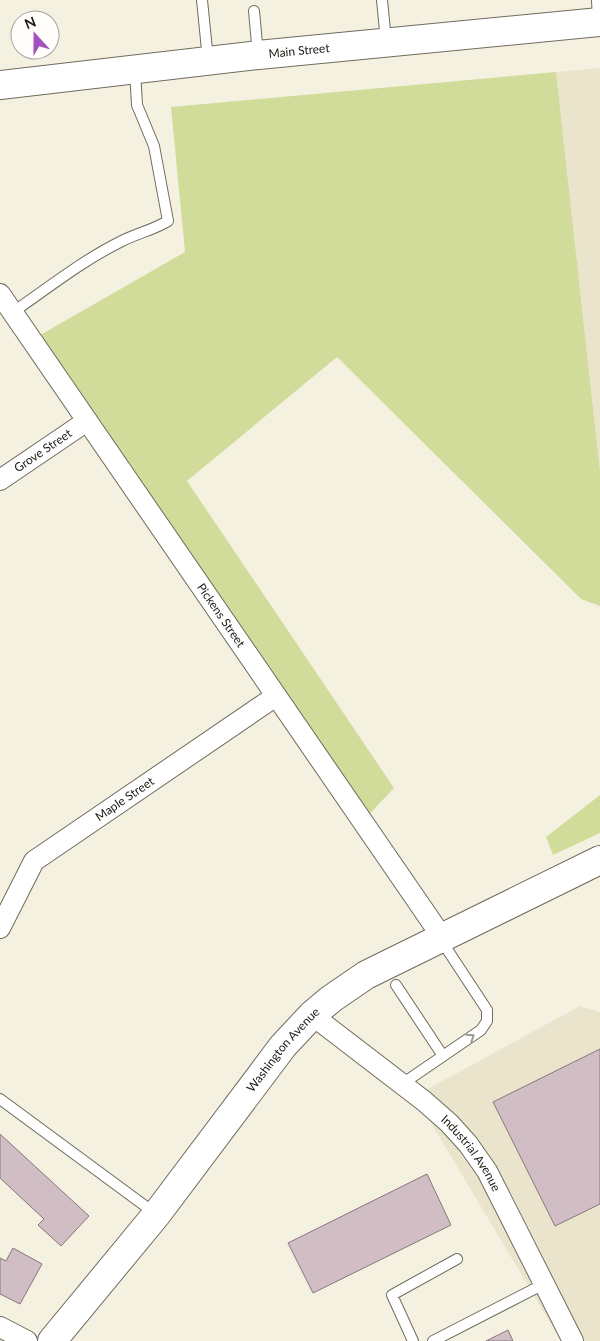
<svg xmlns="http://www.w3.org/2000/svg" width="600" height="1341" viewBox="0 0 600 1341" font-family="Lato,sans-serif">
	<rect width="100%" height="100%" fill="#f5f1e1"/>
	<path fill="#eae4cd" d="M600,68V471L556,72Z
		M580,1006L600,1012V1341H561L415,1096Z"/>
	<path fill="#d1dc9a" d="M556,72L600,471V606L581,599L337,357L187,481L394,788L362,822L35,338L185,252L171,107Z
		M600,795V833L553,855L546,837Z"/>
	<path fill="#d0bec4" stroke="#86767b" d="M600,1049V1204L555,1226L493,1102Z
		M0,1134L89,1216L61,1246L38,1225L44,1219L0,1178Z
		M427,1174L451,1225L313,1293L288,1243Z
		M13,1248L42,1264L20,1304L0,1294V1258L6,1261Z
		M508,1330L513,1341H486Z"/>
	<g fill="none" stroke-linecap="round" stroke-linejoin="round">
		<g stroke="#6f6b5e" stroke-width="12">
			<path id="lane" d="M202,0L208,60
				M382,0L386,41
				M597,0L598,21
				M254,11L258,55
				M13,312C48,288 83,260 122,241C138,233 153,230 168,221L154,146L137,105L135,70
				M396,985L443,1056
				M402,1084L481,1030L487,1021V1010L441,940
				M0,1099L156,1214
				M413,1341L392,1295L457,1259
				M433,1341L544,1284"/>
		</g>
		<g stroke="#6f6b5e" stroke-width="22">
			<g id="street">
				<path id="s1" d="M0,294L442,937"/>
				<path id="s2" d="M0,480L87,421"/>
				<path id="s3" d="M0,928L34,861L276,696"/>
				<path id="s4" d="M312,1015L424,1101L449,1123L468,1144L487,1171L573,1341"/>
				<path d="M0,1327L27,1341"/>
			</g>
		</g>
		<g stroke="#6f6b5e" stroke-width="30">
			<g id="secondary">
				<path id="s5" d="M0,85L258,55L600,22"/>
				<path id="s6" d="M52,1341L156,1215L283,1046L312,1015L331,999L366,975L600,860"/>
			</g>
		</g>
		<use href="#lane" stroke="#fff" stroke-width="10"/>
		<use href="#street" stroke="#fff" stroke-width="20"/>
		<use href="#secondary" stroke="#fff" stroke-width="28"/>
	</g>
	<defs><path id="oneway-chevron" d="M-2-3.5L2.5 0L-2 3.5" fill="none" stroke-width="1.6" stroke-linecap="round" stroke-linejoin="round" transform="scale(1.25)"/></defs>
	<use stroke="#989895" href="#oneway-chevron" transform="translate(471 1037) rotate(-34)"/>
	<g text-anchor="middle" stroke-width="4" stroke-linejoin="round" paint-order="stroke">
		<g font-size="12" fill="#1b1a14" stroke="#fffefb">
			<text dy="4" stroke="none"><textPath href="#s5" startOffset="301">Main Street</textPath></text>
			<text dy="4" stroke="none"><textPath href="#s2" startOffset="52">Grove Street</textPath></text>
			<text dy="4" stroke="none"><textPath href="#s1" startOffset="390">Pickens Street</textPath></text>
			<text dy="4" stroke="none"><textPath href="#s3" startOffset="185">Maple Street</textPath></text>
			<text dy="4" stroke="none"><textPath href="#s6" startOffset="372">Washington Avenue</textPath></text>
			<text dy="4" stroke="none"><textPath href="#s4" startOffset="212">Industrial Avenue</textPath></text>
		</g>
	</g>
	<g transform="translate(35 35) rotate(339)"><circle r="24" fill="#fffefb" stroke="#a4a39f"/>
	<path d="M0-4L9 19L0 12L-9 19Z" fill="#a450bf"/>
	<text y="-8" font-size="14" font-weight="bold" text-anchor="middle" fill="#1b1a14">N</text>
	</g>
</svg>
